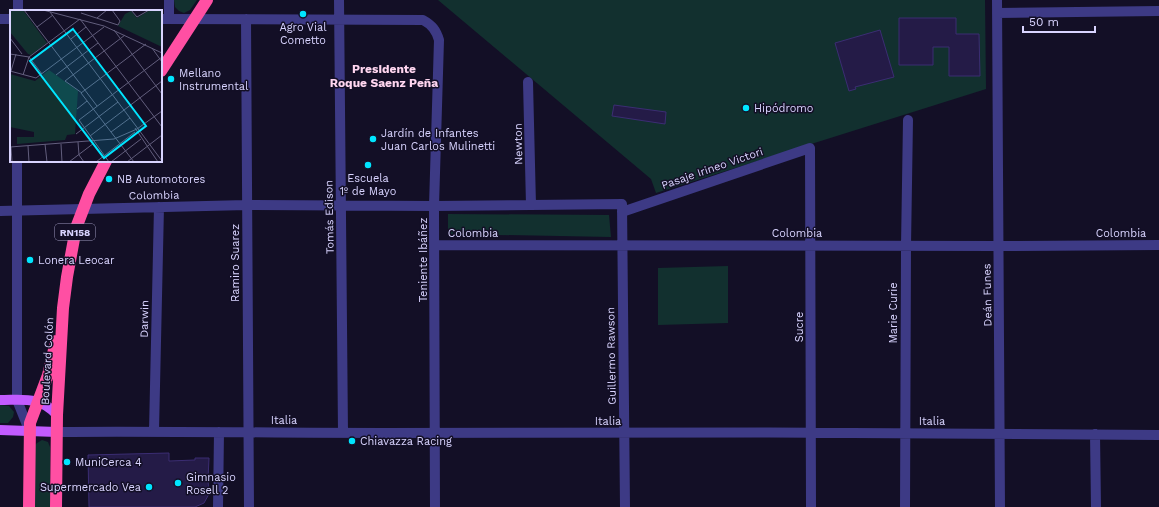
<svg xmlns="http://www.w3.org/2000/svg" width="1159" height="507" viewBox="0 0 1159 507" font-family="'Work Sans',sans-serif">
	<rect width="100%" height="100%" fill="#130f26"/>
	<path fill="#12302f" d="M174,0H197L190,10L184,13L179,11L175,7Z
		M438,0H985L986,89L656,193L651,179Z
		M448,214L609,215L611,237L448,234Z
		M728,266V323L658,325V268Z
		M0,405L9,406L14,412L13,417L8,423H0Z
		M42,440L48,442L50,447V507H34L35,445L37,443Z"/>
	<path fill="#241b47" stroke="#3b2d73" d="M899,18H956V34H979L980,76H949V47H933V65H899Z
		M880,30L894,77L855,87L856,89L849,91L835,43Z
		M614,105L666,112L665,124L612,116Z
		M169,453V461L195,460V458H209L208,480L209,494L204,503L195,507H89L88,455Z"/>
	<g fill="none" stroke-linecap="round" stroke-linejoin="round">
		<path stroke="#3d3a85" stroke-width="10" d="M18,0V11
			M339,0L343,433
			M997,0L1000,507
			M997,13L1159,11
			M0,19H11
			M161,19L423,20C432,25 436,30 439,40L434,206L435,507
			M169,19V0
			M246,19L249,507
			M528,82L531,205
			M17,161V400L29,430
			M0,211L247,205L434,206L622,204L625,507
			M622,212L810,148L811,507
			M435,245L998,246L1159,245
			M154,431L159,207
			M57,432C166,431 274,433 383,433C642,432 900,432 1159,435
			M1095,434L1096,507
			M218,507L219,432
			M905,507L906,246L908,120"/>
		<path stroke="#c25bff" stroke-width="10" d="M0,400C24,400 40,396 57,415
			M0,430L57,432"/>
		<path stroke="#ff4fa3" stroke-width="12" d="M161,71L207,0
			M29,507L30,423L48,375L56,341
			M56,507L57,415L63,308L67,277L76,228L89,194L106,161"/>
	</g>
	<g fill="#00e5ff" stroke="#130f26" stroke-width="1.5">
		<circle cx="303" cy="14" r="4"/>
		<circle cx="171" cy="79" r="4"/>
		<circle cx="746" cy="108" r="4"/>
		<circle cx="373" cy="139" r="4"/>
		<circle cx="368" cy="165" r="4"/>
		<circle cx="109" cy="179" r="4"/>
		<circle cx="30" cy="260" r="4"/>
		<circle cx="352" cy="441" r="4"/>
		<circle cx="67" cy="462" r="4"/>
		<circle cx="178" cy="483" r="4"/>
		<circle cx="149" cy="487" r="4"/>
	</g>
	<g text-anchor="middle" stroke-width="3" stroke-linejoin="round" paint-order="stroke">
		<rect fill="#130f26" stroke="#9e99be" stroke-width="1" x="55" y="224" width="40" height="16" rx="3"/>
		<g font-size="10" font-weight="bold" fill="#d9d4ff">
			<text x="75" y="236">RN158</text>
		</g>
		<g font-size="11" fill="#d9d4ff" stroke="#130f26" text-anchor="start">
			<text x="303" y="31" text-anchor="middle">Agro Vial<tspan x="303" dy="13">Cometto</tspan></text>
			<text x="179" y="77">Mellano<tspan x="179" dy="13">Instrumental</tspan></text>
			<text x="754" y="112">Hipódromo</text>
			<text x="381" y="137">Jardín de Infantes<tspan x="381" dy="13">Juan Carlos Mulinetti</tspan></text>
			<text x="368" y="182" text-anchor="middle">Escuela<tspan x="368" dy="13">1º de Mayo</tspan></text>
			<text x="117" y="183">NB Automotores</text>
			<text x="38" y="264">Lonera Leocar</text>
			<text x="360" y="445">Chiavazza Racing</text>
			<text x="75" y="466">MuniCerca 4</text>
			<text x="186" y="481">Gimnasio<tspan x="186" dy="13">Rosell 2</tspan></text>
			<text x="141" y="491" text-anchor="end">Supermercado Vea</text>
		</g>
		<g font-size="11" fill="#d9d4ff" stroke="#130f26">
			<text transform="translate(518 144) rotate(-91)" y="4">Newton</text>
			<text transform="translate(712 168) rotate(-19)" y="4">Pasaje Irineo Victori</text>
			<text transform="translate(154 195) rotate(-1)" y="4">Colombia</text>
			<text transform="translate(329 217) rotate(-91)" y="4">Tomás Edison</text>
			<text x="473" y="237">Colombia</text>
			<text x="797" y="237">Colombia</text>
			<text x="1121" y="237">Colombia</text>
			<text transform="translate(423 260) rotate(-90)" y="4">Teniente Ibáñez</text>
			<text transform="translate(235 263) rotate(-90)" y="4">Ramiro Suarez</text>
			<text transform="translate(987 295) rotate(-91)" y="4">Deán Funes</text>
			<text transform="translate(893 313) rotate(-90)" y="4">Marie Curie</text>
			<text transform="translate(144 319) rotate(-89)" y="4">Darwin</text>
			<text transform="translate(799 327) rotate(-90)" y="4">Sucre</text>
			<text transform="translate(611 356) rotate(-91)" y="4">Guillermo Rawson</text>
			<text transform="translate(47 361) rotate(-87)" y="4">Boulevard Colón</text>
			<text x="284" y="424">Italia</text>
			<text x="608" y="425">Italia</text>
			<text x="932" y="425">Italia</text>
		</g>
		<g font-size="12" font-weight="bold" fill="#ffd6f0" stroke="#130f26">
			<text x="384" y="73">Presidente<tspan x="384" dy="14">Roque Saenz Peña</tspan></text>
		</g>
	</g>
	<g transform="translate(10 10)">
		<rect width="152" height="152" fill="#130f26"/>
		<path d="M0,0H13L37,33L21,45L18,44L0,22ZM140,0H152V37L108,16L115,4L121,1L127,8ZM39,60L68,81L65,124L57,125L55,130L7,134V127H24V122L0,117V64L25,71Z" fill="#12302f"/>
		<path fill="none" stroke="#625e7d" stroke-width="1" d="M14,0L87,96M33,0L94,16L152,43M121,0L127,7L139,0M40,2L126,116M71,3L108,15L110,11L102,0M87,8L97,0M27,17L43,5M104,20L152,84M0,28L12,44M61,29L76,17M142,38L152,52M0,44L19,47M19,47L70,9L152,117M19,47L32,64M0,61L26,68L94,17M1,61L6,44M13,65L19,47M46,65L88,33M72,83L55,71L115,25M67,99L77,91M126,116L152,151M125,118L148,152M101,122L120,108M66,124L108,92M80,126L152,71M68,132L69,145L74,152M35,134L37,152M51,134L52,152M18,136L19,152M0,137L104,129L127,119L152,101M1,137L2,152M59,152L84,133M86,152L125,122M99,152L69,110L152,47M101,152L131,129M117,152L152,125M124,152L71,83L136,34"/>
		<path fill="#00e5ff" fill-opacity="0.15" stroke="#00e5ff" stroke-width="2" d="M63,19L136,116L94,148L20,51Z"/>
		<rect width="152" height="152" fill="none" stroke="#d9d4ff" stroke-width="2"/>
	</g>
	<path d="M1023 26v6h72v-6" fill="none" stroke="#d9d4ff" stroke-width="2"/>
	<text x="1029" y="26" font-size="12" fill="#d9d4ff" stroke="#130f26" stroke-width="3" paint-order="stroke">50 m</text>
</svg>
